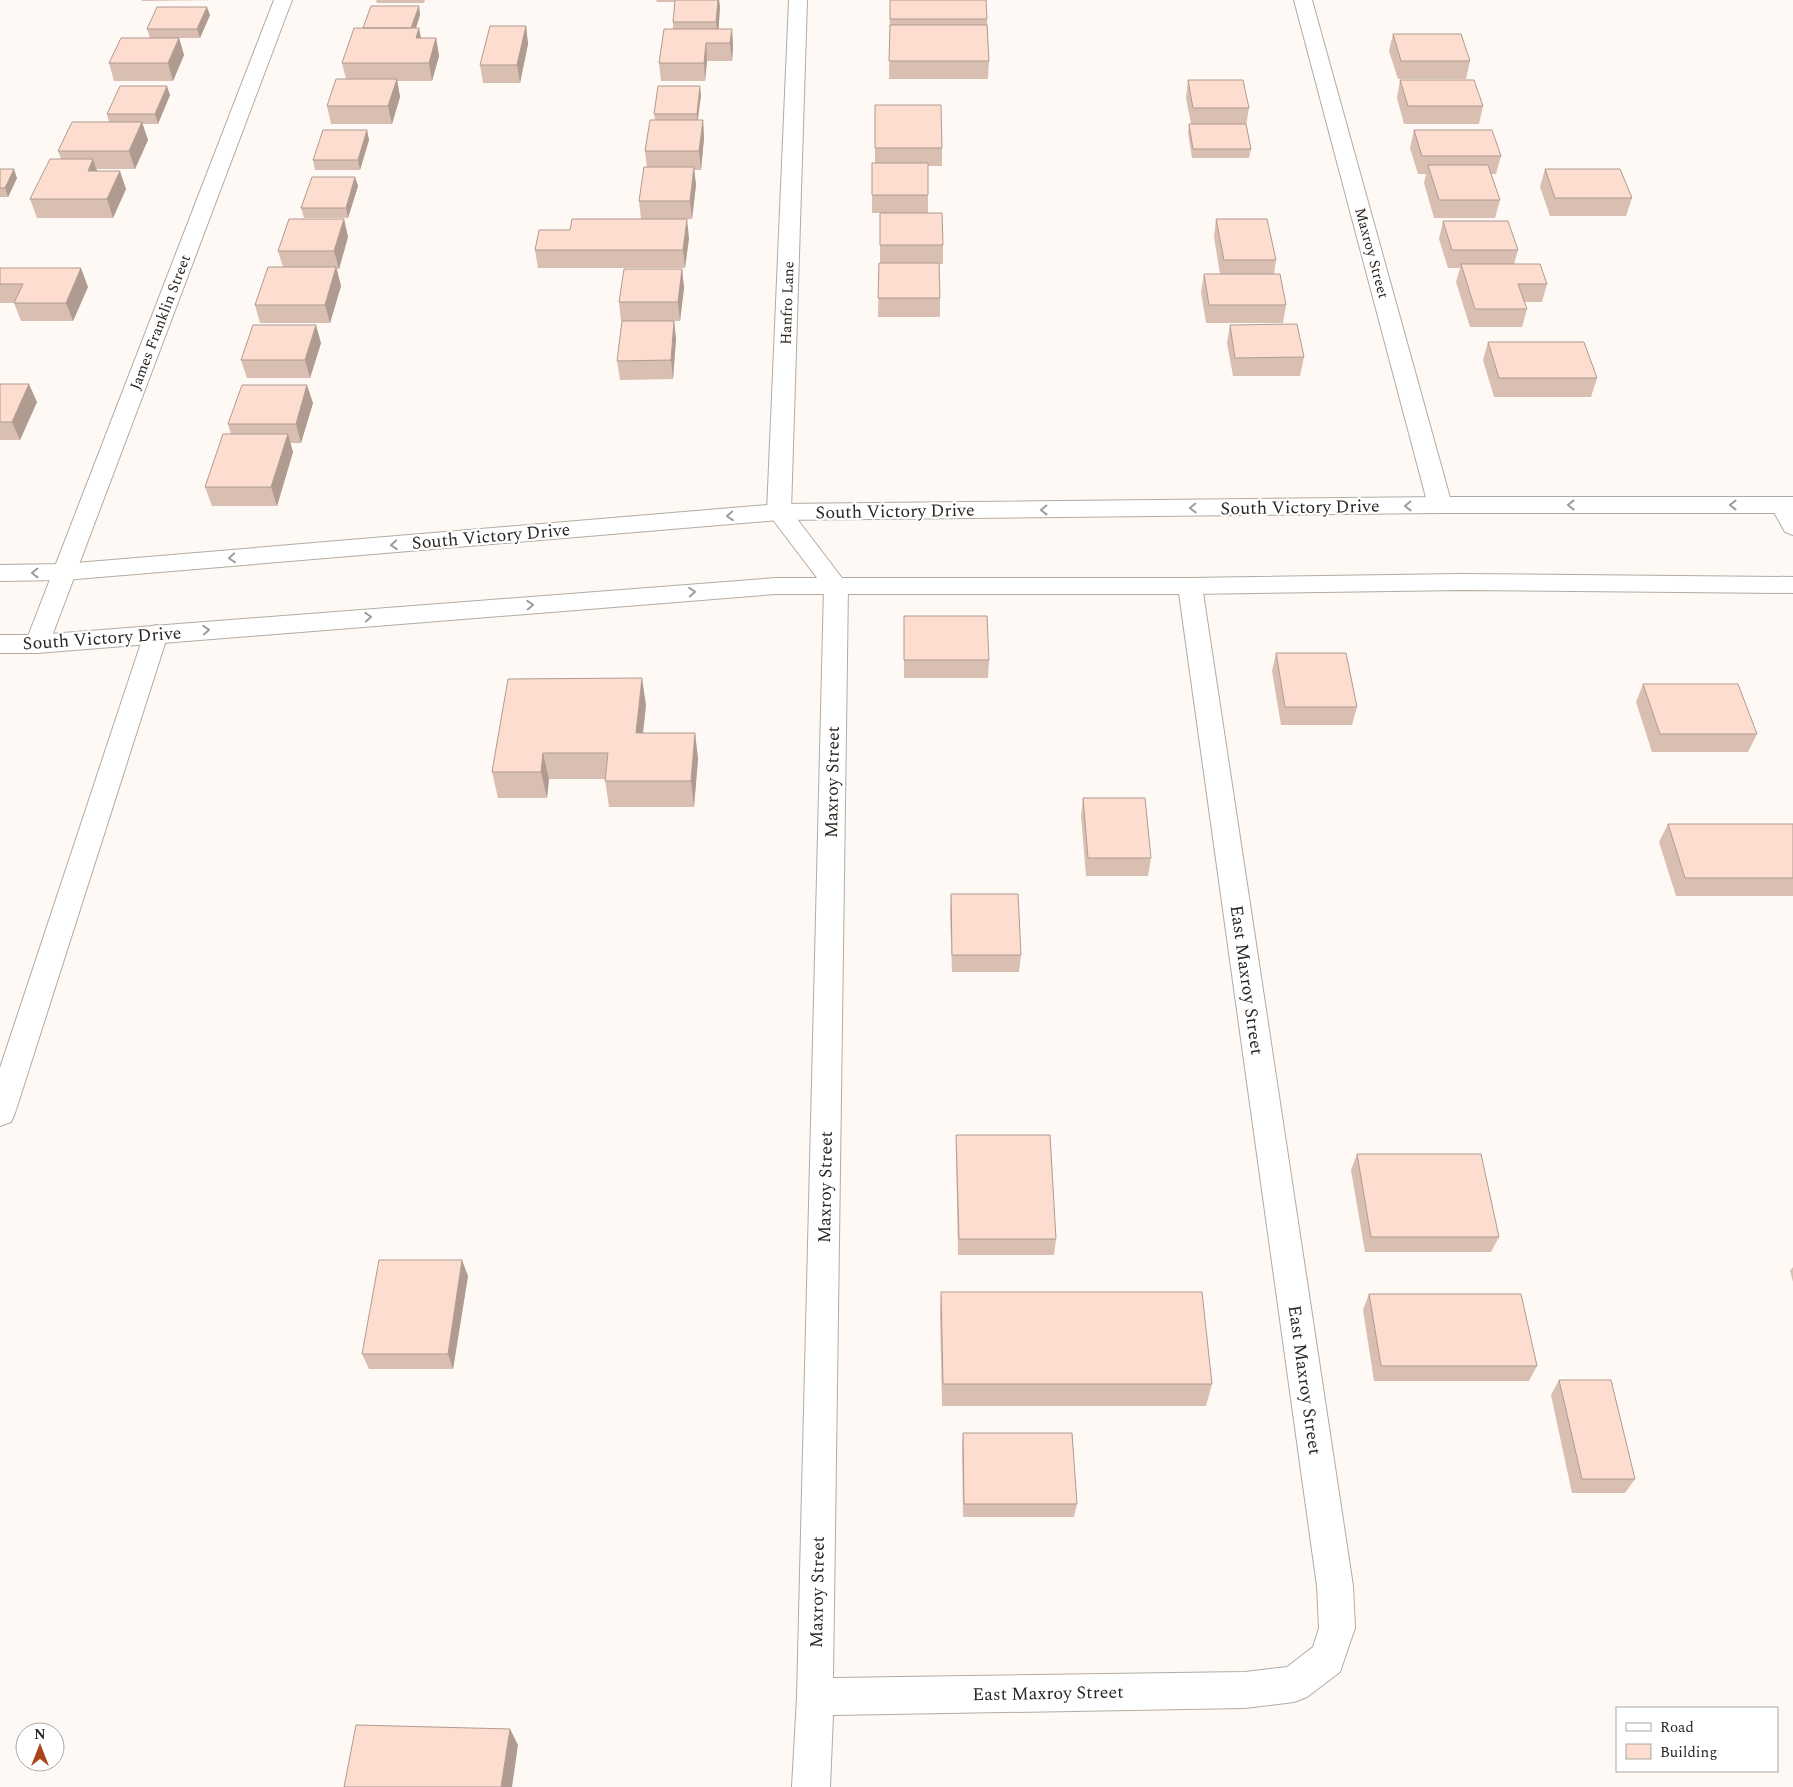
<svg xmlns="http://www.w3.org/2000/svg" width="1793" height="1787" viewBox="0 0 1793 1787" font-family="Spectral,serif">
	<rect width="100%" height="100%" fill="#fef9f4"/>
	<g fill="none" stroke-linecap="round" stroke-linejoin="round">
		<g stroke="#b3aba3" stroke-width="2">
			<path id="minor" d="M274,0H292L49,644L46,650L37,653L28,650L25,644Z
				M789,0H807L791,511L848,586L833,1678L1245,1672L1287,1667L1313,1647L1319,1628L1317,1586L1178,586L1181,580L1190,578L1199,580L1202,586L1353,1586L1355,1628L1340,1672L1307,1697L1294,1702L1245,1708L833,1715L830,1787H792L797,1697L824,587L767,512Z
				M1294,0H1312L1452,505L1448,510L1440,513L1432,510L1428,505Z
				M1782,497L1790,500L1793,504V535L1785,532L1770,505L1774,500Z
				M156,625L165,628L168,634L15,1113L11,1122L0,1126V1068L144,634L147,628Z"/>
		</g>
		<g stroke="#b3aba3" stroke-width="2">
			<path id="major" d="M1440,497H1793V513H1440L779,520L64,580L0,581V565L64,564L779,504Z
				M1461,574L1793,577V593L1461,590L1190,594H776L37,653H0V635H37L776,578H1190Z"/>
		</g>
		<use href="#minor" fill="#fff" fill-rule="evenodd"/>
		<use href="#major" fill="#fff" fill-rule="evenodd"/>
	</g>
	<path fill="#d9beb2" d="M142,0H218L142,1Z
		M376,0H425L424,3H377Z
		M656,0H719L720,7L718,29H732L733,47L732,61H707L705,81H661L659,63L673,29V22L675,2H657Z
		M890,0L987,19L989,61L988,79H889Z
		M419,6L420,15L416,28H419L421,38H436L439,56L432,81H397L400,97L392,124H331L327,106L346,79L342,63L363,28Z
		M210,15L200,38H179L184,55L173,81H114L109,63L150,38L147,29Z
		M526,26L528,44L520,83H483L480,65Z
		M1393,34L1470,61L1466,79H1398L1389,51Z
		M1188,80L1249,108L1246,126L1251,149L1249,158H1192L1188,133L1189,124H1191L1186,98Z
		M1400,80L1483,106L1479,124H1404L1397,98Z
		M170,95L158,124H142L148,140L135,169H97V171L126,189L113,218H37L30,199L61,159L58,151L109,122L107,114Z
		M701,95L698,120H703L704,138L701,170H694L696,185L692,219H641L639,201L647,167L645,151L655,120L654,114Z
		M875,105L942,148V166H928V213L943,245V264H939L940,298V317H878L879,263H880V213H872V195L875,163Z
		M367,130L369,140L360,170H315L313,160Z
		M1414,130L1501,156L1496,174H1491L1500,200L1495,218H1434L1424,183L1426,174H1418L1410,148Z
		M0,169L17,178L8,197H0Z
		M1545,169L1632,198L1626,216H1550L1540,187Z
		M355,177L358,186L348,218H304L301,208Z
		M344,219L348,237L339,269H337L341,286L330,323H260L255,305L283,267L278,251Z
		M1216,219L1276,260L1274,274L1286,305L1283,323H1206L1201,292L1204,274H1220L1214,237Z
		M1443,221L1518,250L1514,264L1547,284L1542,302H1525L1527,309L1522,327H1470L1456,282L1460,268H1448L1439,239Z
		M689,238L685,268H538L535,250Z
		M0,268L88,287L73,321H21L14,303H0Z
		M682,269L684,288L680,321H621L619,302Z
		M674,321L676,339L673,379L620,380L617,361Z
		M1230,325L1304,357L1300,376H1233L1227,343Z
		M1488,342L1597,378L1591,397H1494L1483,360Z
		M321,343L310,378H247L241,360Z
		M0,384L37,402L20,440H0Z
		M313,403L301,443H290L293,452L277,506H212L205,487L231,434L228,424Z
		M904,616L989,660L988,678H904Z
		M1276,653L1357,707L1352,725H1281L1272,671Z
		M1643,684L1757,734L1748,752H1652L1636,702Z
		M646,705L643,733H695L698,759L694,807H609L605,779H549L547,798H498L492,772Z
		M1083,798L1151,858L1148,876H1086L1081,816Z
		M1668,824H1793V896H1676L1659,842Z
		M951,894L1021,955L1019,972H952L950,912Z
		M956,1135L1056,1239L1054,1255H958L956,1151Z
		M1357,1154L1499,1237L1491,1252H1365L1351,1170Z
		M1793,1267V1282L1790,1271Z
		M468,1276L453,1369H369L362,1354Z
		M941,1292L1212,1384L1206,1406H942L940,1314Z
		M1369,1294L1537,1366L1529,1381H1374L1363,1310Z
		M1559,1380L1635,1479L1625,1493H1572L1551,1395Z
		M963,1433L1077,1504L1074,1517H963L962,1448Z"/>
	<path fill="#b09b91" d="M718,0H719L720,7L718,39L716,22Z
		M419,6L420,15L412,40L410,31Z
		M207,7L210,15L200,38L197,29Z
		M526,26L528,44L520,83L517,65Z
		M419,28L422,46L416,38Z
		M732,29L733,47L732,61L730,43Z
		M179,38L184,55L173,81L168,63Z
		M436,38L439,56L432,81L429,63Z
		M706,43L707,61L705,81L704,63Z
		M397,79L400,97L392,124L388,106Z
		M167,86L170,95L158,124L155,114Z
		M700,86L701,95L697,124V114Z
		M703,120L704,138L701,170L699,151Z
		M142,122L148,140L135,169L129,151Z
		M367,130L369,140L360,170L358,160Z
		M93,159L99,177L88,171Z
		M694,167L696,185L692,219L690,201Z
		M14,169L17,178L8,197L5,188Z
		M120,171L126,189L113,218L107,199Z
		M355,177L358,186L348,218L346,208Z
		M344,219L348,237L339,269L334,251Z
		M687,219L689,238L685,268L683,250Z
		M336,267L341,286L330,323L325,305Z
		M81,268L88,287L73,321L66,303Z
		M682,269L684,288L680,321L678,302Z
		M674,321L676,339L673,379L671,360Z
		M316,325L321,343L310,378L305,360Z
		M29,384L37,402L20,440L12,422Z
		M307,385L313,403L301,443L296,424Z
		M288,434L293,452L277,506L271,487Z
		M642,678L646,705L640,759L636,733Z
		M695,733L698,759L694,807L691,781Z
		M543,753L549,779L547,798L541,772Z
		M462,1260L468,1276L453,1369L448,1354Z
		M510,1729L518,1745L512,1787H501Z"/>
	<path fill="#fcddcf" stroke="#b09b91" d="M675,0H718L716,22H673Z
		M890,0H986L987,19H890Z
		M371,6H419L411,28H363Z
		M157,7H207L197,29H147Z
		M890,25H987L989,61H889Z
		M490,26H526L517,65H480Z
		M354,28H419L416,38H436L429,63H342Z
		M664,29H732L730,43H706L704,63H659Z
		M1393,34H1461L1470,61H1401Z
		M121,38H179L168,63H109Z
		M336,79H397L388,106H327Z
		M1188,80H1243L1249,108H1193Z
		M1400,80H1474L1483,106H1408Z
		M120,86H167L155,114H107Z
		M658,86H700L697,114H654Z
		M875,105H941L942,148H875Z
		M650,120H703L699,151H645Z
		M72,122H142L129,151H58Z
		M1189,124H1246L1251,149H1193Z
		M323,130H367L358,160H313Z
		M1414,130H1492L1501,156H1422Z
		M50,159H93L88,171H120L107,199H30Z
		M872,163H928V195H872Z
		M1428,165H1488L1500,200H1439Z
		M644,167H694L690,201H639Z
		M0,169H14L5,188H0Z
		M1545,169H1620L1632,198H1555Z
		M312,177H355L346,208H301Z
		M880,213H942L943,245H880Z
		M289,219H344L334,251H278Z
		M572,219H687L683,250H535L539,230H570Z
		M1216,219H1267L1276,260H1224Z
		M1443,221H1508L1518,250H1452Z
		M879,263H939L940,298H878Z
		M1461,264H1540L1547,284H1518L1527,309H1475Z
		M268,267H336L325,305H255Z
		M0,268H81L66,303H14L23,284H0Z
		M624,269H682L678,302H619Z
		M1204,274H1280L1286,305H1209Z
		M622,321H674L671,360L617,361Z
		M1297,324L1304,357L1235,358L1230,325Z
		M253,325H316L305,360H241Z
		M1488,342H1584L1597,378H1499Z
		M0,384H29L12,422H0Z
		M242,385H307L296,424H228Z
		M223,434H288L271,487H205Z
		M904,616H987L989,660H904Z
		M1276,653H1346L1357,707H1285Z
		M642,678L636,733H695L691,781H605L608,753H543L541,772H492L508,679Z
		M1643,684H1738L1757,734H1660Z
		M1083,798H1145L1151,858H1088Z
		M1668,824H1793V878H1685Z
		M951,894H1018L1021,955H952Z
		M956,1135H1050L1056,1239H959Z
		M1357,1154H1481L1499,1237H1371Z
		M379,1260H462L448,1354H362Z
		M941,1292H1202L1212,1384H943Z
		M1369,1294H1521L1537,1366H1381Z
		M1559,1380H1611L1635,1479H1582Z
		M963,1433H1072L1077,1504H964Z
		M356,1725L510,1729L501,1787H344Z"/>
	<defs><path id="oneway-chevron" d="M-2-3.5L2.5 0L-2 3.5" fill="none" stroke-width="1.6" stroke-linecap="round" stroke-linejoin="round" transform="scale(1.25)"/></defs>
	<g stroke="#9f9d9c">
		<use href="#oneway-chevron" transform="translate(1571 505) rotate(180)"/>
		<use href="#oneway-chevron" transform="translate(1733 505) rotate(180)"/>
		<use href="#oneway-chevron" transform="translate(1408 506) rotate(179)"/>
		<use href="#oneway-chevron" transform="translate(1193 508) rotate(179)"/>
		<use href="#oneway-chevron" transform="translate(1044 510) rotate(179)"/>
		<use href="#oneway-chevron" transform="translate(730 516) rotate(175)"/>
		<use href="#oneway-chevron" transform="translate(394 545) rotate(175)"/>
		<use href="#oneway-chevron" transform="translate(232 558) rotate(175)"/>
		<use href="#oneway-chevron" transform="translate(35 573) rotate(179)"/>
		<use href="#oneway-chevron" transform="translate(692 592) rotate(-4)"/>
		<use href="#oneway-chevron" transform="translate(530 605) rotate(-4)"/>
		<use href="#oneway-chevron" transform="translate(368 617) rotate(-4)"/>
		<use href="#oneway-chevron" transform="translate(206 630) rotate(-4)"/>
	</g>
	<g text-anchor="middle" stroke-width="4.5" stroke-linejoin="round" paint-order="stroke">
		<g font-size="15" fill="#2a2623" stroke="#fff">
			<text transform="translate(1372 253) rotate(75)" y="5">Maxroy Street</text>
			<text transform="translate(787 303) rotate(-88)" y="5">Hanfro Lane</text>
			<text transform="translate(160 322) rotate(-69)" y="5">James Franklin Street</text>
		</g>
		<g font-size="18" fill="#2a2623" stroke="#fff">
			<text transform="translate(1300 507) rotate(-1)" y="6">South Victory Drive</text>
			<text transform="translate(895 511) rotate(-1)" y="6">South Victory Drive</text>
			<text transform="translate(491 536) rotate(-5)" y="6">South Victory Drive</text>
			<text transform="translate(102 638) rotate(-4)" y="6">South Victory Drive</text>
			<text transform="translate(832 782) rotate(-89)" y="6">Maxroy Street</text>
			<text transform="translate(1247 980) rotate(82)" y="6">East Maxroy Street</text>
			<text transform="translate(825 1187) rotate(-89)" y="6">Maxroy Street</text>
			<text transform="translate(1305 1380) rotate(82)" y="6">East Maxroy Street</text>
			<text transform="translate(817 1592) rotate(-89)" y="6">Maxroy Street</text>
			<text transform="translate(1048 1693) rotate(-1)" y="6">East Maxroy Street</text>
		</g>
	</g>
	<rect x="1616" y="1707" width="162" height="65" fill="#ffffff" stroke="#aaa8a7"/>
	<rect x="1626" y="1723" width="25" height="8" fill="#ffffff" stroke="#aaa8a7"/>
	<text x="1660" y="1732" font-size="15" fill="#2a2623">Road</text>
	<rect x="1626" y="1744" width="25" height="15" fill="#fcddcf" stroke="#aaa8a7"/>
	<text x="1660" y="1757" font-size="15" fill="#2a2623">Building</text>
	<g transform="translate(40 1747)"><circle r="24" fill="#ffffff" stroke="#aaa8a7"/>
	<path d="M0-4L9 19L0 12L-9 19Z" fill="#ab451b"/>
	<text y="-8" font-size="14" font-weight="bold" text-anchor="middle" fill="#2a2623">N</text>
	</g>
</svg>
